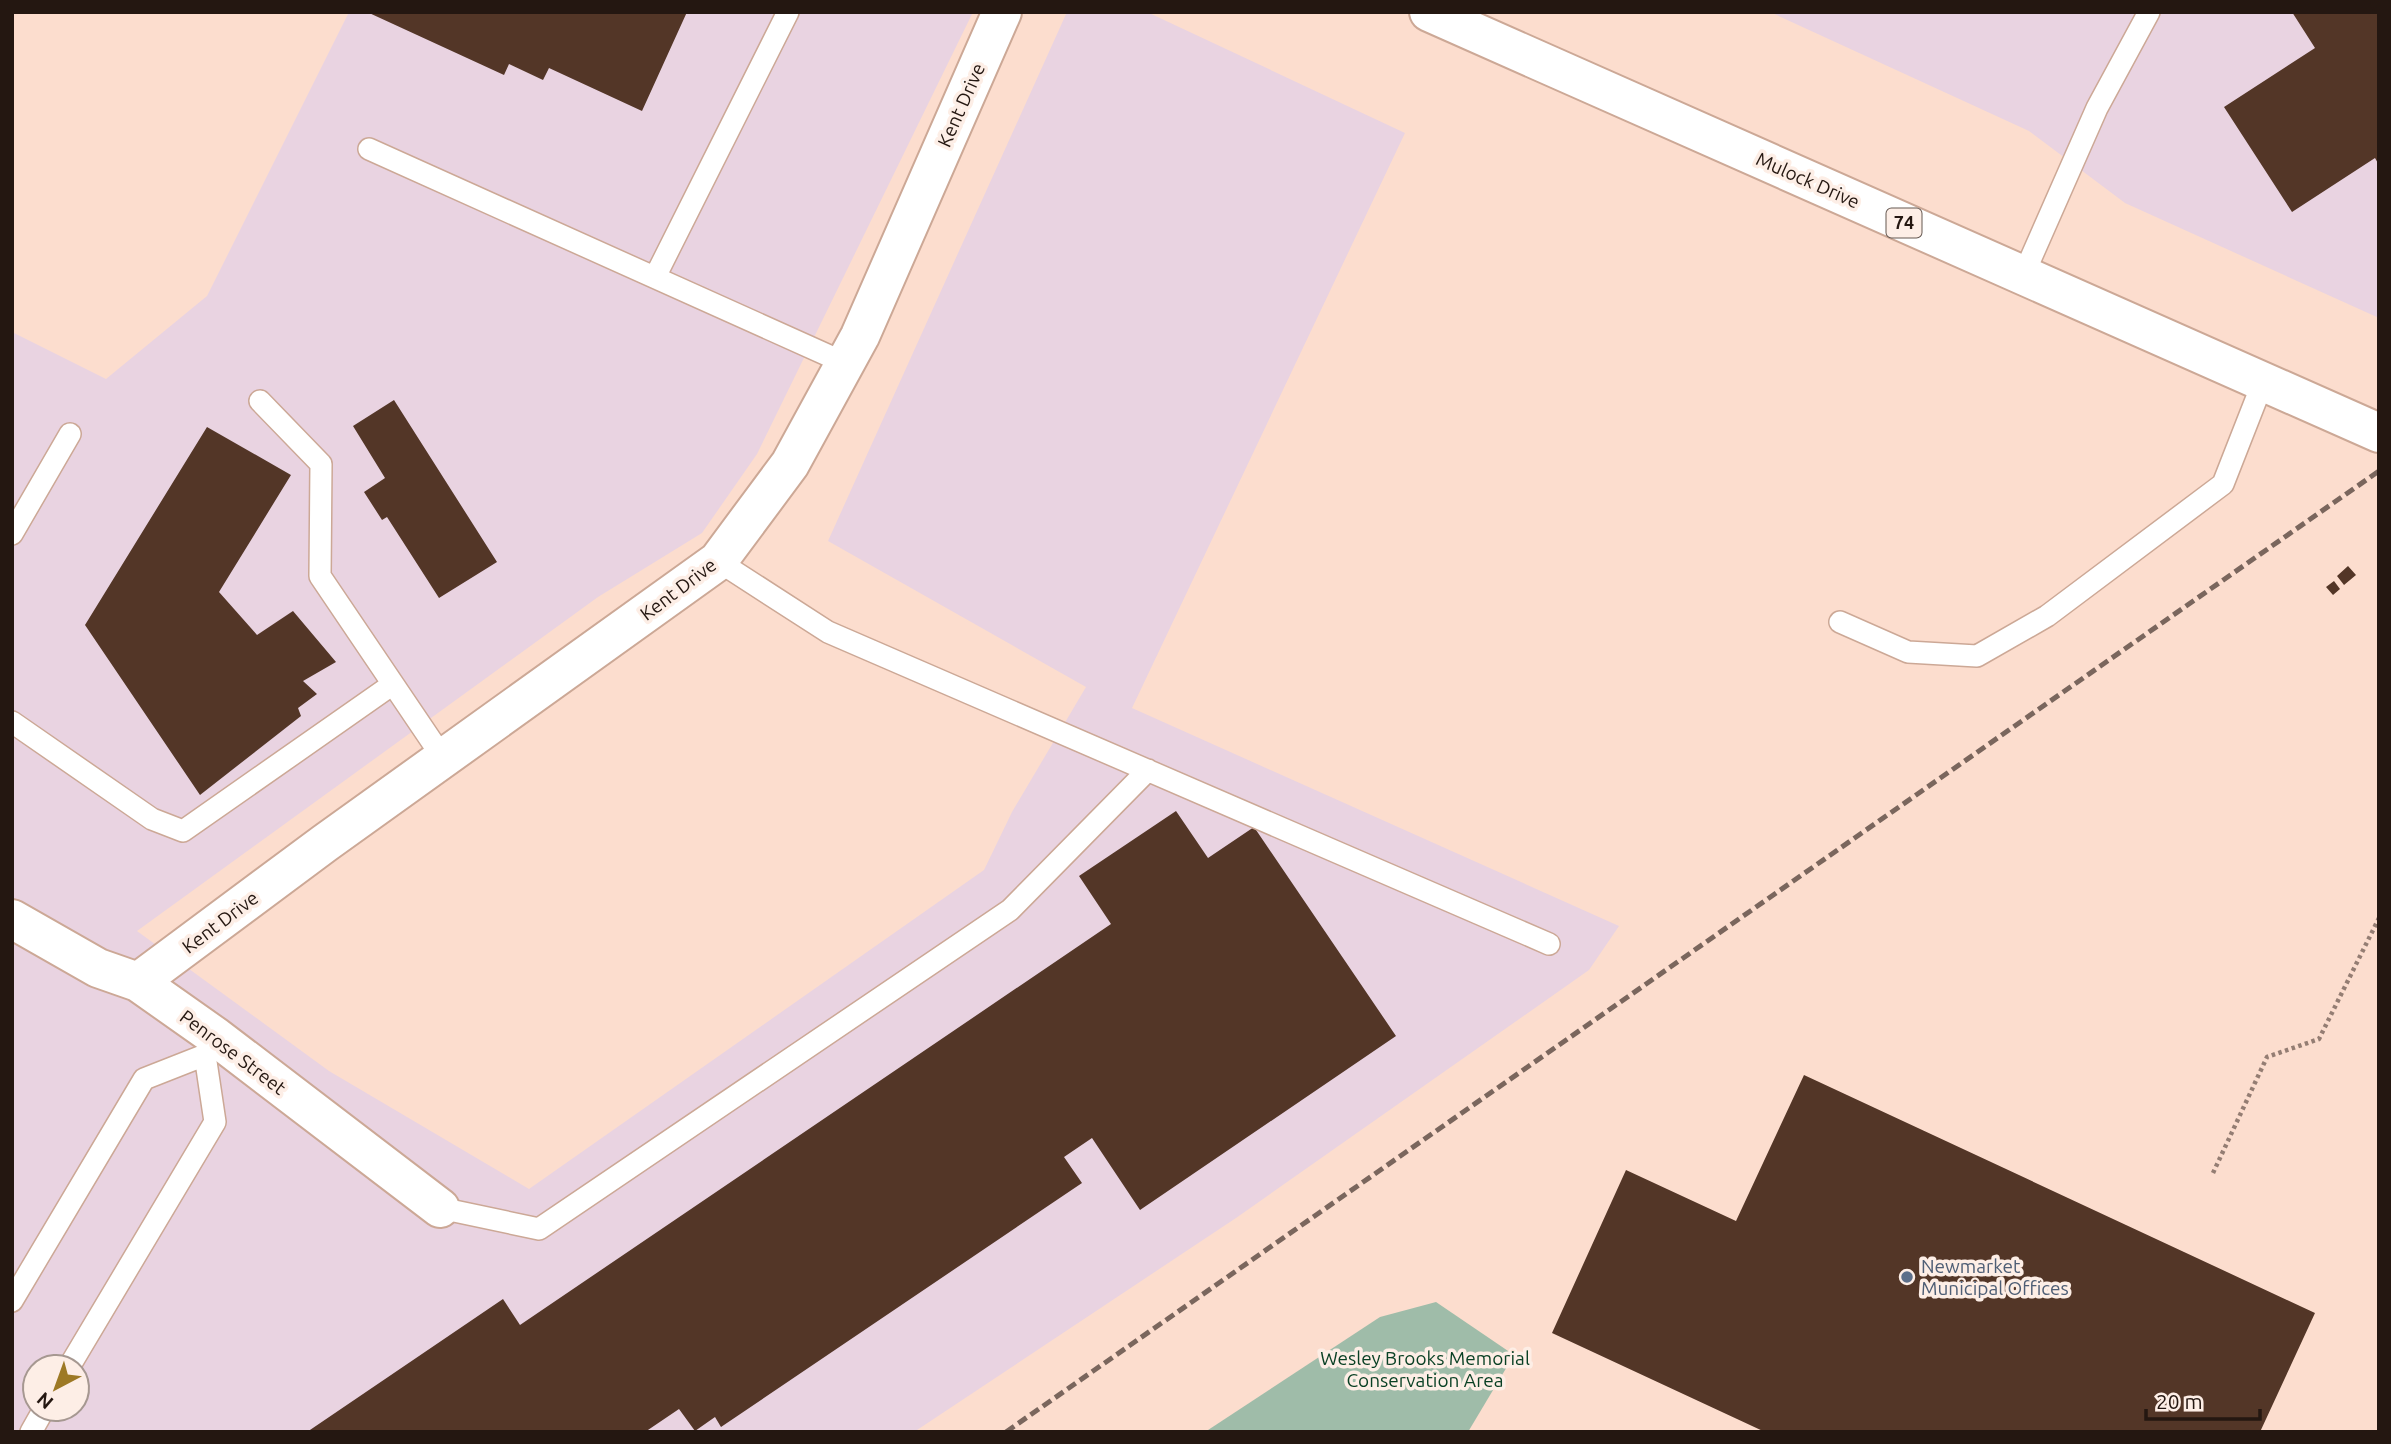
<svg xmlns="http://www.w3.org/2000/svg" width="2391" height="1444" viewBox="0 0 2391 1444" font-family="Ubuntu,sans-serif">
	<rect width="100%" height="100%" fill="#fcddce"/>
	<path fill="#e9d3e1" fill-rule="evenodd" d="M349,12H973L757,454L702,533L598,597L137,931L329,1071L529,1189L984,870L1012,812L1086,687L828,541L1067,12H1147L1405,133L1132,708L1619,926L1589,970L1236,1218L914,1432H12V332L106,379L207,296ZM35,1367H77V1409H35Z
		M1770,12H2379V318L2125,203L2029,131Z"/>
	<path fill="#9fbca9" d="M1436,1302L1514,1355L1468,1432H1205L1380,1317Z"/>
	<path fill="#533627" d="M367,12H687L642,111L549,68L543,80L509,64L504,75Z
		M2292,12H2379V165L2375,158L2292,212L2224,107L2315,48Z
		M394,400L497,562L439,598L387,517L382,520L364,492L385,478L353,426Z
		M207,427L291,475L219,592L257,635L293,611L336,662L303,681L317,694L298,708L301,716L200,795L85,625Z
		M2348,566L2356,575L2344,585L2337,576Z
		M2334,581L2340,589L2333,595L2326,587Z
		M1176,811L1208,858L1254,827L1396,1036L1140,1210L1092,1138L1064,1157L1082,1183L721,1427L715,1417L695,1431L679,1409L645,1432H307L503,1299L520,1325L1111,924L1079,876Z
		M1804,1075L2315,1313L2260,1432H1765L1552,1333L1626,1170L1736,1221Z"/>
	<g fill="none" stroke-linecap="round" stroke-linejoin="round">
		<g stroke="#cca896" stroke-width="24">
			<path id="lane" d="M369,149L845,363
				M2023,276L2097,108L2149,12
				M655,277L788,12
				M260,401L321,464L320,576L443,758
				M12,534L70,434
				M718,561L828,632L1549,944
				M1840,622L1908,652L1977,656L2047,616L2223,484L2263,382
				M12,722L152,819L183,831L393,684
				M440,1208L539,1229L1010,910L1148,770
				M12,1301L144,1079L205,1055L212,1043
				M69,1367L215,1122L205,1055
				M31,1432L44,1409"/>
		</g>
		<g stroke="#cca896" stroke-width="42">
			<path id="street" d="M12,919L98,968L138,982L216,1037L440,1208
				M138,982L325,843L718,561L790,464L860,336L1002,12"/>
		</g>
		<g stroke="#cca896" stroke-width="42">
			<path id="primary" d="M1429,12L2379,433"/>
		</g>
		<path stroke="#947d73" stroke-width="4.5" stroke-dasharray="3.5 3.5" stroke-linecap="butt" d="M2213,1173L2267,1057L2319,1039L2379,918"/>
		<use href="#lane" stroke="#fff" stroke-width="21"/>
		<use href="#street" stroke="#fff" stroke-width="38"/>
		<use href="#primary" stroke="#fff" stroke-width="38"/>
		<path stroke="#7a665d" stroke-width="5" stroke-dasharray="10 5" stroke-linecap="butt" d="M1006,1432L2379,471"/>
	</g>
	<circle fill="#5c6f8a" stroke="#fdeee6" stroke-width="2.5" cx="1907" cy="1277" r="7"/>
	<g text-anchor="middle" stroke-width="7" stroke-linejoin="round" paint-order="stroke">
		<rect fill="#fdeee6" stroke="#655851" stroke-width="2" x="1886.5" y="208.5" width="35" height="29" rx="5"/>
		<g font-size="18" font-weight="bold" fill="#241711">
			<text x="1904" y="229">74</text>
		</g>
		<g font-size="19" fill="#241711" stroke="#fdeee6">
			<text transform="translate(961 105) rotate(-66)" y="7">Kent Drive</text>
			<text transform="translate(1808 180) rotate(24)" y="7">Mulock Drive</text>
			<text transform="translate(678 589) rotate(-37)" y="7">Kent Drive</text>
			<text transform="translate(220 922) rotate(-37)" y="7">Kent Drive</text>
			<text transform="translate(233 1052) rotate(37)" y="7">Penrose Street</text>
		</g>
		<g font-size="19" fill="#4e5e75" stroke="#fdeee6" text-anchor="start">
			<text x="1921" y="1273">Newmarket<tspan x="1921" dy="22">Municipal Offices</tspan></text>
		</g>
		<g font-size="19" fill="#083f23" stroke="#fdeee6">
			<text x="1425" y="1365">Wesley Brooks Memorial<tspan x="1425" dy="22">Conservation Area</tspan></text>
		</g>
	</g>
	<rect width="2391" height="1444" fill="none" stroke="#241711" stroke-width="28"/>
	<g transform="translate(56 1388) rotate(221)"><circle r="33" fill="#fdeee6" stroke="#a69891" stroke-width="2"/>
	<path d="M0-5L12 26L0 18L-12 26Z" fill="#9d7925"/>
	<text y="-10" font-size="19" font-weight="bold" text-anchor="middle" fill="#241711">N</text>
	</g>
	<path d="M2146 1409v10h114v-10" fill="none" stroke="#241711" stroke-width="3.5"/>
	<text x="2156" y="1409" font-size="21" fill="#241711" stroke="#fdeee6" stroke-width="5" paint-order="stroke">20 m</text>
</svg>
